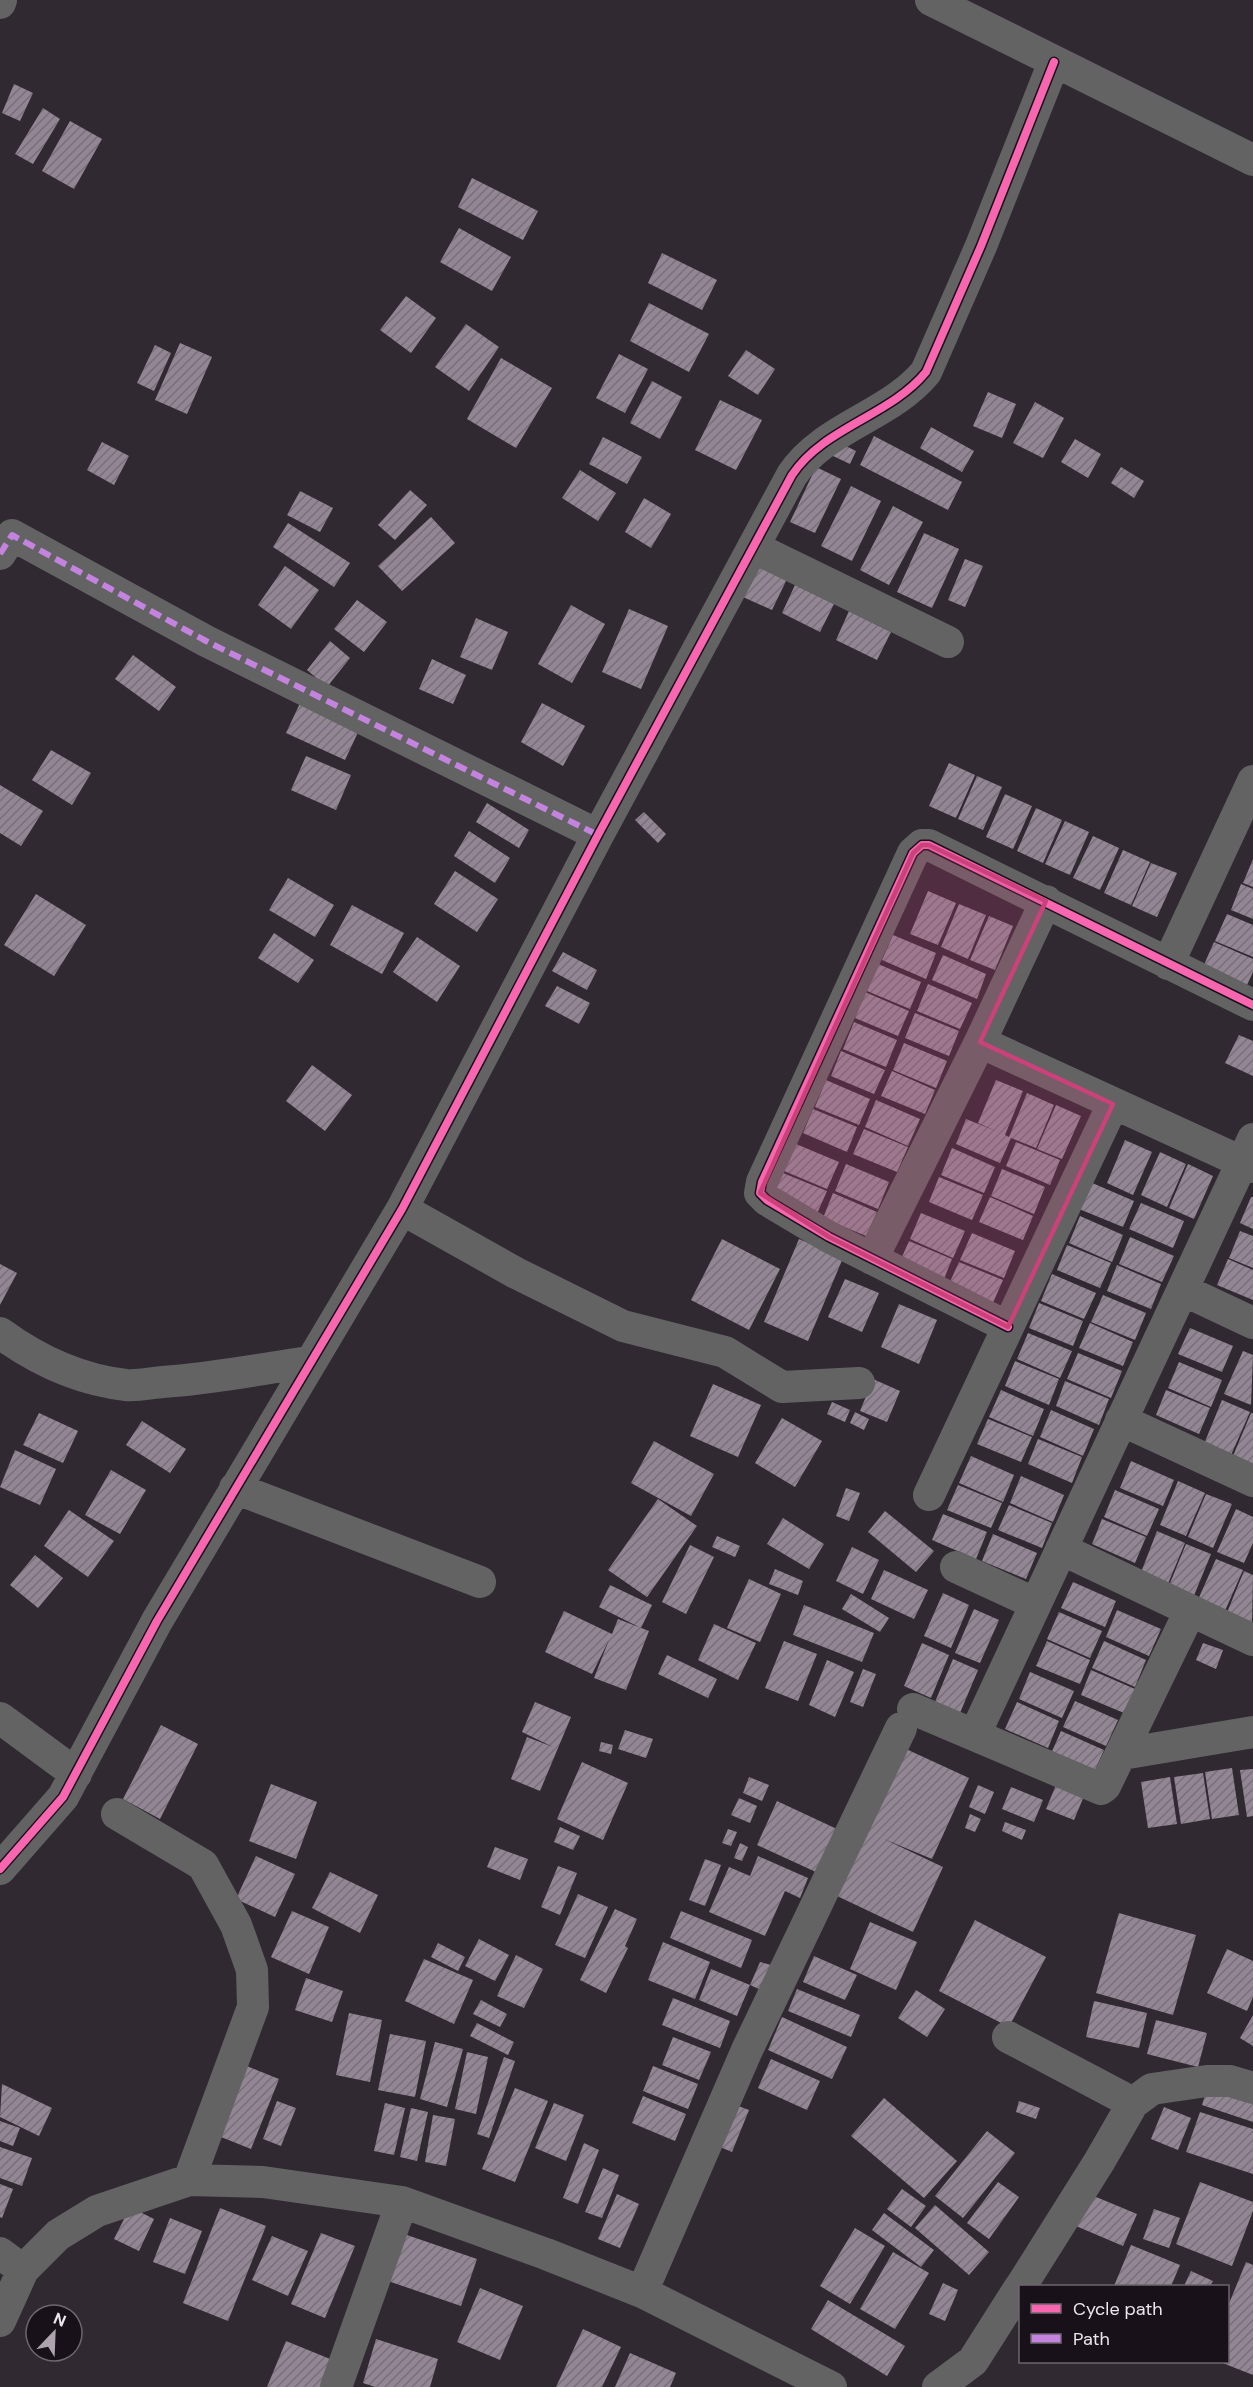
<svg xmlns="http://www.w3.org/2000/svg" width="1253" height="2387" viewBox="0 0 1253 2387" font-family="'DM Sans',sans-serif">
	<defs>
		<pattern id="building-hatch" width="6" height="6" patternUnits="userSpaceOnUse" patternTransform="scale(1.5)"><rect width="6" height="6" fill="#928694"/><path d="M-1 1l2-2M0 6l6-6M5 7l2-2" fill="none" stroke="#786f79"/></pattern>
	</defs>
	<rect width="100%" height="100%" fill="#312932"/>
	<path fill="url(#building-hatch)" d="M14,84L33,93L20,121L2,113Z
		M43,108L60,119L33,164L15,154Z
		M70,121L102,139L74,189L42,171Z
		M472,178L538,211L523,240L458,207Z
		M459,228L511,257L492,291L440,262Z
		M662,253L717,280L702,310L648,283Z
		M406,296L436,318L411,353L380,330Z
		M649,303L709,334L689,372L630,341Z
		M466,324L499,347L469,391L435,367Z
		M180,343L212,357L187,414L155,400Z
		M155,345L171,353L154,391L137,383Z
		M746,350L775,369L758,395L728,376Z
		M619,354L648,369L625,413L596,398Z
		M501,358L552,388L516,448L467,419Z
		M652,381L682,397L660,439L630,423Z
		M988,392L1016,404L1002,438L973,426Z
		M720,400L762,420L736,470L695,450Z
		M1035,402L1064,418L1043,458L1013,443Z
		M931,427L974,451L962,472L920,448Z
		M874,436L962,482L948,510L860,465Z
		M603,437L642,457L627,484L589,464Z
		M1075,439L1101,454L1088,478L1061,462Z
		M102,442L129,456L114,485L87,470Z
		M838,442L856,451L850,464L831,455Z
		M816,467L841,479L815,533L790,522Z
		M1121,467L1144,481L1134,498L1111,483Z
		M580,470L616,493L598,521L562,498Z
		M851,486L881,501L852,561L821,546Z
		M410,490L427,505L395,540L378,525Z
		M300,491L333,508L320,532L287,515Z
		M644,498L671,514L651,548L625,532Z
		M893,506L923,522L889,585L860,570Z
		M431,517L455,543L402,591L378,566Z
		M288,523L350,563L334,587L273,547Z
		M924,533L959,549L932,608L897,592Z
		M965,559L983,566L965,607L948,600Z
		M759,565L787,579L772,610L743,597Z
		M285,566L319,590L291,629L258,605Z
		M795,585L834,604L820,632L782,613Z
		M357,600L387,622L364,652L334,629Z
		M571,605L605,624L572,683L538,664Z
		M629,609L668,626L641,689L602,672Z
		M849,611L891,632L877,660L836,640Z
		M476,618L508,632L492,670L460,657Z
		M330,641L350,658L327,687L307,670Z
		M133,655L176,687L159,711L115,679Z
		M432,659L466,675L453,704L419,689Z
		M301,701L360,728L345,760L286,733Z
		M542,703L585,726L563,766L521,742Z
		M51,750L91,773L72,805L32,780Z
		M306,756L351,775L336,810L291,790Z
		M949,763L975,775L956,818L929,806Z
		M977,776L1002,787L983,830L958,819Z
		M0,785L43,811L21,846L0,833Z
		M1005,794L1032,806L1013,849L986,837Z
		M487,803L529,830L519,848L476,822Z
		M1036,808L1062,820L1043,863L1017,851Z
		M644,812L666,834L658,843L635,820Z
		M1065,821L1089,832L1070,875L1045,864Z
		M469,831L510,858L495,883L454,856Z
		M1093,836L1119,848L1100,890L1073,878Z
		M1123,850L1150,862L1131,905L1104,893Z
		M1253,859V887L1243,883Z
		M1151,863L1177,873L1157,917L1132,906Z
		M455,871L498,899L477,932L434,904Z
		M288,878L334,905L315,937L269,910Z
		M1241,884L1253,889V919L1231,910Z
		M928,891L956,903L938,945L910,934Z
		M36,894L86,925L54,976L4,945Z
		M959,904L986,915L968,959L941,947Z
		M352,905L404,933L382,974L330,945Z
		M1227,914L1253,925V957L1215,941Z
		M989,916L1013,926L995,970L970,960Z
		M274,933L314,960L298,983L258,958Z
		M893,935L936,953L926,979L882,960Z
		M417,937L460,966L437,1002L393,972Z
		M1214,942L1253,959V972L1247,985L1203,967Z
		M563,952L597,970L587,990L552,971Z
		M943,955L986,974L977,999L932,980Z
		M878,964L921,982L910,1009L867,991Z
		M928,984L972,1003L960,1029L917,1011Z
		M557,986L590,1003L579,1024L545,1006Z
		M865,992L909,1011L898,1036L855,1018Z
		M915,1013L959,1031L949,1056L905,1038Z
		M854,1022L897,1040L886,1067L843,1049Z
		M1239,1035L1253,1041V1076L1225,1063Z
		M904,1043L947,1061L936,1088L893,1070Z
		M841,1051L885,1070L874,1094L831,1076Z
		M312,1065L352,1095L325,1131L286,1101Z
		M892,1071L935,1090L925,1114L881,1096Z
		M826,1080L870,1099L859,1125L815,1107Z
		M996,1080L1023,1091L1005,1135L1009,1137L1027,1093L1054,1105L1036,1148L1011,1138L1000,1163L956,1144L966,1119L996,1131L978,1123Z
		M876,1100L920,1119L908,1146L865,1127Z
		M1056,1105L1081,1116L1062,1159L1037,1149Z
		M813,1109L857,1127L847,1152L803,1133Z
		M864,1129L908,1147L897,1172L853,1154Z
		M1125,1140L1152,1152L1133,1195L1107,1183Z
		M1016,1142L1060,1160L1050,1185L1006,1166Z
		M796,1144L839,1162L827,1189L784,1171Z
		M952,1148L995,1167L984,1193L941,1175Z
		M1160,1152L1186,1164L1167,1207L1141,1195Z
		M846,1164L889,1182L878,1209L835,1191Z
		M1188,1164L1213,1176L1194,1219L1169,1208Z
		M1002,1169L1045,1187L1034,1214L991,1196Z
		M783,1173L827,1191L816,1216L772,1198Z
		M939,1177L983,1195L972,1220L929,1202Z
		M1090,1182L1134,1201L1123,1227L1079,1209Z
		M833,1193L877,1212L866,1236L823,1218Z
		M990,1197L1033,1216L1023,1240L979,1222Z
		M1251,1197H1253V1229L1240,1223Z
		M1141,1203L1184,1221L1173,1248L1129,1229Z
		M921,1213L965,1231L953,1258L910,1239Z
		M1080,1216L1123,1235L1112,1262L1069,1243Z
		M1240,1231L1253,1236V1268L1229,1258Z
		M972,1233L1015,1251L1004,1278L960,1260Z
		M1130,1237L1174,1256L1162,1282L1119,1264Z
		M722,1239L780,1269L749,1330L691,1300Z
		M799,1239L843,1258L808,1341L764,1322Z
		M909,1241L952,1259L942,1284L898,1266Z
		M1067,1245L1111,1263L1100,1288L1057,1270Z
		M1228,1259L1253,1270V1300L1217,1285Z
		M959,1262L1003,1280L992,1305L948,1286Z
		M0,1264L17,1273L0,1305Z
		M1117,1265L1161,1284L1151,1309L1107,1291Z
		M1052,1274L1096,1293L1084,1319L1041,1301Z
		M845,1279L879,1293L862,1332L828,1317Z
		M1103,1295L1146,1313L1135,1340L1091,1322Z
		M1039,1303L1083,1321L1073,1346L1029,1328Z
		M899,1304L937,1320L919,1364L881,1347Z
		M1090,1323L1133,1342L1123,1366L1079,1348Z
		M1190,1328L1233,1346L1222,1372L1178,1354Z
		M1028,1333L1072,1351L1060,1378L1017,1359Z
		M1243,1351L1253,1355L1251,1405L1224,1394Z
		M1078,1353L1122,1371L1111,1398L1067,1379Z
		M1015,1361L1059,1379L1049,1405L1005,1386Z
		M1179,1362L1222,1380L1211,1407L1168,1388Z
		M873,1379L900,1391L887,1422L860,1411Z
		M1065,1381L1109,1399L1099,1425L1056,1406Z
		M713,1384L761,1405L738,1457L690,1436Z
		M1001,1390L1044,1409L1033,1436L989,1417Z
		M1166,1390L1210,1408L1199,1434L1156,1415Z
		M1222,1400L1250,1412L1231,1455L1204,1444Z
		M832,1402L850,1410L845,1422L827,1414Z
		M1051,1410L1094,1429L1083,1456L1040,1437Z
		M855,1412L869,1419L864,1430L850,1423Z
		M39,1413L78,1431L63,1463L23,1445Z
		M1251,1413H1253V1465L1233,1456Z
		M782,1418L822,1441L795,1487L755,1463Z
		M988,1419L1032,1437L1021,1462L977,1444Z
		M142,1421L186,1449L170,1473L126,1445Z
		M1038,1439L1082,1457L1072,1483L1028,1464Z
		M654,1441L714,1474L691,1516L631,1483Z
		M15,1450L56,1469L40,1505L0,1487Z
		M971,1456L1014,1475L1003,1502L959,1483Z
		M1131,1461L1174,1480L1163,1506L1120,1488Z
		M111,1470L146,1490L120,1534L85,1515Z
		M1021,1476L1064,1495L1053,1522L1010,1503Z
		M1178,1481L1205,1493L1186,1536L1160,1525Z
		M958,1485L1002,1503L991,1528L947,1510Z
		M846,1488L860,1493L849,1521L836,1516Z
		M1115,1490L1159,1509L1147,1536L1104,1517Z
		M1206,1494L1232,1504L1213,1548L1188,1537Z
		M658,1499L697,1526L647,1597L608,1570Z
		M1009,1505L1052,1523L1042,1548L998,1530Z
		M1236,1509L1253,1517V1543L1244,1563L1217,1552Z
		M69,1510L114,1541L88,1577L44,1546Z
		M885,1511L934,1551L916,1572L868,1532Z
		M943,1514L987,1532L976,1559L932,1540Z
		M783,1518L824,1544L809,1569L767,1544Z
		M1102,1519L1146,1537L1135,1563L1092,1544Z
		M1157,1531L1185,1543L1167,1586L1140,1575Z
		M993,1534L1037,1553L1026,1579L982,1561Z
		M717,1536L740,1546L735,1557L712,1547Z
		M1186,1544L1211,1554L1193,1598L1168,1588Z
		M690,1545L714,1557L686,1614L662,1602Z
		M852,1547L879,1560L863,1594L836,1581Z
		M35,1555L63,1578L38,1608L10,1585Z
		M1216,1559L1243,1570L1224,1613L1197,1602Z
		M775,1569L803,1581L798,1595L769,1584Z
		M884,1570L928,1590L914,1619L871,1599Z
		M1244,1571L1253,1575L1252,1626L1226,1615Z
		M749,1579L781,1594L760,1642L727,1628Z
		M1073,1582L1116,1601L1105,1627L1061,1608Z
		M610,1585L652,1605L641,1628L599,1607Z
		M943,1593L969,1605L951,1648L924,1636Z
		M851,1594L889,1618L880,1632L842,1609Z
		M804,1605L874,1633L862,1662L793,1635Z
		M974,1609L999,1620L980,1663L955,1653Z
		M1117,1610L1161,1629L1149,1656L1106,1637Z
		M564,1611L612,1634L618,1619L649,1631L626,1690L594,1678L609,1640L592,1674L545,1652Z
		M1059,1612L1102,1631L1090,1658L1047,1639Z
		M714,1624L756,1643L738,1680L698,1660Z
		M784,1641L817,1654L798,1701L765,1688Z
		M1047,1641L1090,1660L1080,1684L1036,1666Z
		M1104,1641L1146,1660L1135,1687L1092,1668Z
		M922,1643L949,1655L931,1698L904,1686Z
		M1203,1643L1223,1650L1216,1669L1196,1660Z
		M667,1655L717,1679L708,1698L658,1674Z
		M953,1659L978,1670L960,1713L935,1702Z
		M827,1660L854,1672L835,1717L809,1705Z
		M863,1669L876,1674L863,1707L850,1702Z
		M1091,1670L1135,1689L1124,1713L1081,1695Z
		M1030,1672L1074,1691L1062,1718L1019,1699Z
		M1075,1701L1118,1720L1106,1746L1063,1727Z
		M535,1702L571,1717L540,1791L511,1779L527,1737L553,1747L522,1732Z
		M1017,1702L1059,1721L1048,1748L1005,1729Z
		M161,1725L198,1744L160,1819L123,1799Z
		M625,1730L653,1739L646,1758L618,1749Z
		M1061,1731L1104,1750L1092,1777L1049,1758Z
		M601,1742L613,1745L611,1754L599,1751Z
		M906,1749L969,1778L932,1859L884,1839L943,1867L913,1932L837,1896Z
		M582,1762L628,1783L603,1840L557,1819Z
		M1232,1768L1239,1815L1212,1819L1205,1772Z
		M1253,1769V1816L1247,1817L1240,1770Z
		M1203,1773L1210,1819L1181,1824L1174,1777Z
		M749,1777L769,1785L762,1801L743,1793Z
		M1170,1777L1177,1824L1148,1828L1141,1782Z
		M271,1784L317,1802L296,1859L249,1841Z
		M978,1785L994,1792L985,1814L969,1807Z
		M1056,1785L1084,1796L1074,1820L1046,1809Z
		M1011,1787L1043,1800L1034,1822L1002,1809Z
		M739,1798L757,1806L750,1823L731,1815Z
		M777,1801L839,1830L818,1873L757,1845Z
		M970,1814L981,1819L975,1832L965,1828Z
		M1005,1822L1026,1830L1022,1840L1002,1831Z
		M560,1827L580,1836L573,1850L554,1842Z
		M728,1829L737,1832L731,1846L722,1843Z
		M740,1843L748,1847L742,1861L734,1858Z
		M495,1847L528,1859L520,1880L487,1867Z
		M256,1856L295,1874L275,1917L236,1899Z
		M758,1856L808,1878L800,1898L785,1891L765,1936L709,1912L729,1867L750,1876Z
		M705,1859L721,1865L705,1906L689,1900Z
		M558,1866L577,1873L560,1915L541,1907Z
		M330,1872L378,1895L360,1933L312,1908Z
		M578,1894L608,1907L585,1958L555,1945Z
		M615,1909L637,1919L625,1946L628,1948L606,1993L580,1980Z
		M292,1911L329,1927L309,1974L271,1957Z
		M681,1911L752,1940L741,1968L670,1938Z
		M1119,1913L1196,1935L1173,2015L1096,1993Z
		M975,1920L1046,1957L1009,2027L939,1991Z
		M870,1922L917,1942L896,1990L850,1969Z
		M479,1939L509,1955L495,1981L465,1966Z
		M663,1942L710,1962L695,1999L648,1980Z
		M438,1943L465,1957L458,1971L431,1957Z
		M1227,1949L1253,1961V1997L1247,2011L1207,1993Z
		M516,1955L543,1969L524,2008L497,1996Z
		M814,1956L857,1975L845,2000L803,1982Z
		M424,1959L473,1980L454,2024L405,2001Z
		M760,1962L771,1965L761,1990L750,1985Z
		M711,1969L750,1985L737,2016L699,2000Z
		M306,1978L343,1991L332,2022L295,2010Z
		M797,1989L860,2015L851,2037L788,2011Z
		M916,1990L945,2009L927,2037L898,2018Z
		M673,1998L730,2021L720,2048L662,2025Z
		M481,2000L507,2014L500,2027L473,2014Z
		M1094,2001L1147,2013L1139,2048L1086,2037Z
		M349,2013L382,2020L370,2082L336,2075Z
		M1253,2015V2046L1240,2038Z
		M782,2017L847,2047L832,2079L768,2050Z
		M1156,2020L1207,2033L1198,2067L1147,2054Z
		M477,2023L514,2042L508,2055L470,2036Z
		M390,2034L426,2041L415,2097L378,2090Z
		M673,2037L711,2052L699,2080L662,2065Z
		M435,2042L463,2049L447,2107L420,2099Z
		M467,2052L488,2057L476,2114L455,2109Z
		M504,2057L515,2061L489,2138L477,2134Z
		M771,2059L820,2081L807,2110L758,2088Z
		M244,2065L279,2079L251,2149L216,2135Z
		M653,2066L698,2084L688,2109L643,2091Z
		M2,2084L52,2108L39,2136L0,2117Z
		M1208,2086L1253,2102V2122L1202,2105Z
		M515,2088L548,2101L515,2182L482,2169Z
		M643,2096L686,2114L675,2141L632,2123Z
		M884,2098L957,2161L924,2198L851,2136Z
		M277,2101L296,2108L281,2146L263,2139Z
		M1019,2101L1040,2108L1036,2119L1016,2112Z
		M385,2103L405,2108L394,2155L374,2151Z
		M554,2103L584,2115L566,2161L535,2148Z
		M730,2103L749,2110L732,2152L713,2144Z
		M1164,2107L1191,2118L1178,2150L1151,2139Z
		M411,2108L428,2112L417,2161L400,2157Z
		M1200,2112L1253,2129V2174L1186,2152Z
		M433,2115L455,2119L446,2166L425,2162Z
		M0,2121L20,2128L13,2146L0,2141Z
		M987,2131L1015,2153L963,2218L935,2196Z
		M584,2143L599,2150L578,2204L563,2198Z
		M0,2147L32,2158L22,2186L0,2178Z
		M603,2168L619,2175L602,2218L585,2212Z
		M998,2182L1019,2197L989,2239L967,2223Z
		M1200,2182L1253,2202V2211L1232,2266L1176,2244Z
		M0,2184L13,2189L2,2218L0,2217Z
		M902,2189L926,2206L911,2227L887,2209Z
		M617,2194L639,2204L620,2248L598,2239Z
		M1089,2194L1137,2214L1123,2246L1076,2226Z
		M935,2205L989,2252L969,2275L915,2228Z
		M130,2207L154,2219L139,2251L114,2239Z
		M220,2208L266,2226L228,2321L183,2303Z
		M1154,2209L1180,2218L1169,2248L1143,2239Z
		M884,2213L934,2250L921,2267L872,2230Z
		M170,2218L202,2231L185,2274L153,2262Z
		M855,2228L885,2246L850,2304L820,2286Z
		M321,2233L355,2246L325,2318L291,2304Z
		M404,2234L477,2259L461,2306L388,2281Z
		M272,2236L308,2251L288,2296L252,2280Z
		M1131,2245L1180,2265L1171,2286H1114Z
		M893,2252L929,2273L895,2329L860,2309Z
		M1246,2262L1253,2265V2375L1220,2362H1228V2306Z
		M1191,2271L1213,2281L1210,2286H1184Z
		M943,2283L958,2290L945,2321L929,2314Z
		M480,2288L523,2306L500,2360L457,2342Z
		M828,2300L905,2346L887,2376L811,2329Z
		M583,2329L621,2347L602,2387H556Z
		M376,2339L438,2359L430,2387H375L363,2383Z
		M286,2341L335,2361L324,2387H267Z
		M630,2353L676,2373L670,2387H615Z"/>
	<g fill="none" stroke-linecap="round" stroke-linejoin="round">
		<path stroke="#636364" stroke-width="32" d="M931,0L1253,160
			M0,3L1,0
			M753,547L948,642
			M0,554L12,535L206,641L598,835
			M1168,964L1253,781
			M980,1042L1253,1167
			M402,1209L516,1273L623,1326L725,1352L782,1387L859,1383
			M872,1259L980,1042L1046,901
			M1183,1290L1253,1323
			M1008,1327L829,1237L767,1200L760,1193L762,1182L913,853L922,845H929L1253,1005
			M0,1333C37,1360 80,1380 126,1385C138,1386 151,1383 163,1382C212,1379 260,1369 309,1362
			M1121,1420L1253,1481
			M235,1488L480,1582
			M929,1495L1113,1104
			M1061,1549L1253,1640
			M956,1567L1034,1603
			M913,1709L1101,1789L1105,1786L1190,1611
			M0,1718L76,1774
			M975,1734L1253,1139
			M1122,1754L1253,1732
			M117,1814L203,1865L236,1925L252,1970L253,2007L189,2180
			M0,1869L63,1797L157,1621L402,1209L598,835L792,475C824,427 890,416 926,372L981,246L1054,62
			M1008,2037L1133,2103
			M0,2253L23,2270
			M1021,2286L1099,2162L1133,2103L1152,2089L1207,2081H1230L1253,2088
			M642,2292L747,2050L901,1728
			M0,2321L23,2270L58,2235L97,2211L189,2180L263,2182L402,2202L546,2254L642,2292L831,2387
			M336,2387L402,2202
			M938,2387L973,2361L1020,2287"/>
		<path stroke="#c483df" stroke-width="6" stroke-dasharray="12 6" stroke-linecap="butt" d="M0,554L12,535L206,641L598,835"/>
		<g stroke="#181119" stroke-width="11">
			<path id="cycleway" d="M1008,1327L829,1237L767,1200L760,1193L762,1182L913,853L922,845H929L1253,1005
				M0,1869L63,1797L157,1621L402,1209L598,835L792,475C824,427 890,416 926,372L981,246L1054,62"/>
		</g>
		<use href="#cycleway" stroke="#f766af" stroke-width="8"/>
	</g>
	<path fill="#cb4179" fill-opacity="0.2" stroke="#cb4179" stroke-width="4.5" stroke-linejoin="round" d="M922,845H929L1046,901L980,1042L1113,1104L1008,1327L829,1237L760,1193L913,853Z"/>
	<rect x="1019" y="2285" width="210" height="78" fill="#181119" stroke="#6e666f" stroke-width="1.5"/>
	<rect x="1031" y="2304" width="30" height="9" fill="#f766af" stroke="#6e666f" stroke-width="1.5"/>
	<text x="1073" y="2315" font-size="18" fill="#efe5f0">Cycle path</text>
	<rect x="1031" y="2334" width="30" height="9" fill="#c483df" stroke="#6e666f" stroke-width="1.5"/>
	<text x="1073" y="2345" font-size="18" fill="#efe5f0">Path</text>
	<g transform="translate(54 2333) rotate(23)"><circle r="28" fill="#181119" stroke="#6e666f" stroke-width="1.5"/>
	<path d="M0-4.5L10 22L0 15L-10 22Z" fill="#aca3ae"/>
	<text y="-9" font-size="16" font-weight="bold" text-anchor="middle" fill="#efe5f0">N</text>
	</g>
</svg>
